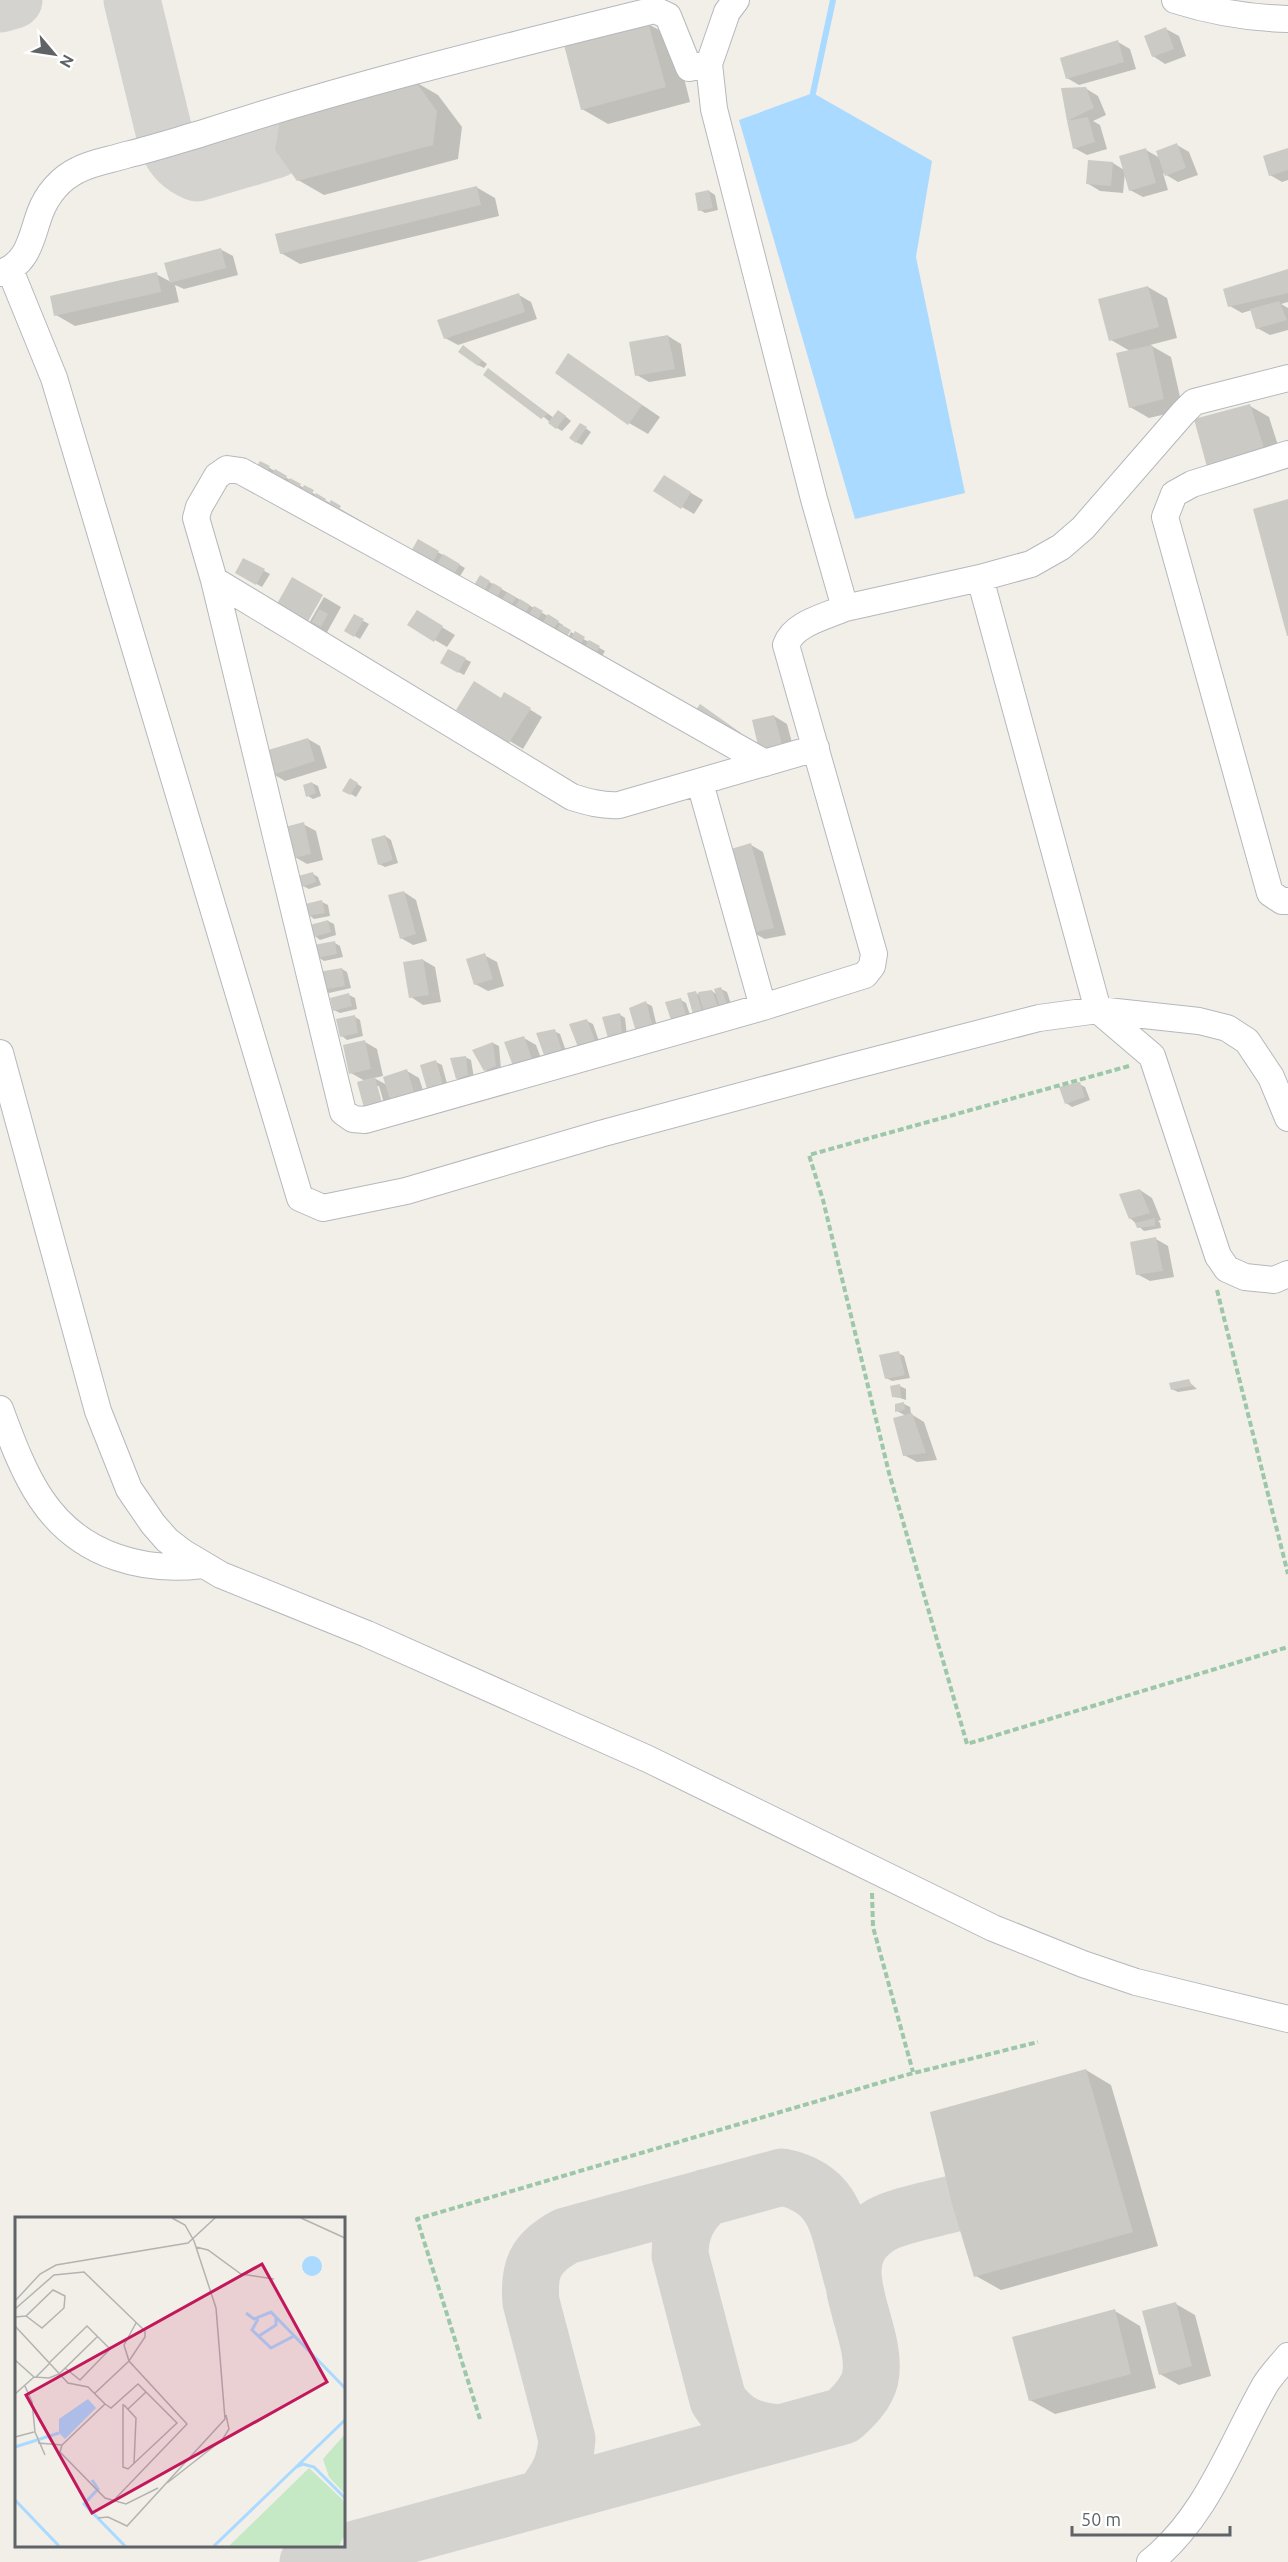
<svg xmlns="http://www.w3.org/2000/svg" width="1288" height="2562" viewBox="0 0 1288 2562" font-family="Ubuntu,sans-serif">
	<rect width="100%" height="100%" fill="#f1efe8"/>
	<path fill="#aadaff" d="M813,93L932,161L916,257L965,493L855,519L739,120Z"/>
	<path fill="#0003" fill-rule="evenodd" d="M648,24L674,38L690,102L608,124L582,109Z
		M1166,29L1179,36L1186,56L1165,64L1153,56Z
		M1118,42L1130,49L1136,69L1079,85L1067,78Z
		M412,80L438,95L462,127L458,159L324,195L298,180Z
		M1085,88L1098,96L1106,115L1093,121L1100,125L1107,149L1087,155L1074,148L1063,89Z
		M1177,145L1189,152L1198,175L1178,182L1163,173L1168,190L1143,197L1130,190L1125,173L1123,193L1100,191L1087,183L1089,161L1113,163L1124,170L1146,150L1160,158Z
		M1288,150V180L1282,182L1270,175Z
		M476,187L495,198L499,216L300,264L281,253Z
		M709,191L715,195L718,210L705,213L700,210Z
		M220,249L233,256L238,275L184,289L175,285L179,302L75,326L56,315L156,274L171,282Z
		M1288,271V302L1281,304L1288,308V330L1270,335L1257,328L1252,310L1242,313L1230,306Z
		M1148,287L1167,298L1177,338L1150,345L1171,357L1183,410L1149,418L1130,407V351L1111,340Z
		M519,295L531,302L537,319L458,345L445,338Z
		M668,336L681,344L686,376L649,382L637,375Z
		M469,350L487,364L484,368L478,365Z
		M569,355L660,417L648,434L629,423Z
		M488,370L554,418L564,415L571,421L562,431L557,428Z
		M1250,406L1269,417L1283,461L1228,477Z
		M581,425L591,432L582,445L576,442Z
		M261,463L413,551L419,541L465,568L454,586L270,479Z
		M676,484L703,500L694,514L682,507Z
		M244,560L270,574L262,587L237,573Z
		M481,577L563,625L562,643L485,602Z
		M324,597L341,607L315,654L297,644Z
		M417,612L455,635L447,647L409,625Z
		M354,616L369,624L360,639L346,631Z
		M571,632L605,651L598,663L564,645Z
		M449,651L471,662L464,675L442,663Z
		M505,694L542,717L523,749L458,710L502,699Z
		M774,716L787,724L795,754L774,760Z
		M308,739L320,746L327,768L285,781L273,774Z
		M351,780L362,787L356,797L344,790Z
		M312,783L318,786L321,796L313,799L308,796Z
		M303,824L316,831L323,860L307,864L295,857Z
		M385,836L391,840L398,863L385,867L379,864Z
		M751,845L763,852L786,935L765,939L752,932Z
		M313,874L318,877L321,885L309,889L303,886Z
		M404,892L416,900L427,941L413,945L401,938Z
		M322,902L328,905L330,916L314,919L309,915Z
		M328,921L334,924L336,935L320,940L315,936Z
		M335,943L340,946L343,957L324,961L318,957Z
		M484,955L497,962L504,986L488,991L475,984Z
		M423,960L435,967L441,1002L423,1005L411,997Z
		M342,969L347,972L351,988L329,993L323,989Z
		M721,989L727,992L732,1007L700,1016L696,993L700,995L712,991L717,995Z
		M349,995L355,998L357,1009L340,1013L334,1010Z
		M681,1000L686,1003L691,1018L672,1019Z
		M646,1003L652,1006L657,1027L643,1034Z
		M619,1014L625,1018L627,1036L615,1040L609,1037Z
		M355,1017L360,1020L363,1036L347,1040L342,1036Z
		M587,1021L593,1024L600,1044L585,1049Z
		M554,1031L560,1034L567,1054L551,1058L545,1054Z
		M524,1038L536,1045L544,1066L527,1072Z
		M365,1042L377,1049L383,1076L374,1078L387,1085L407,1071L419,1078L426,1099L378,1114L365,1081L351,1073ZM376,1086H379L386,1110L383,1111Z
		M493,1043L499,1046L501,1069L491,1073L485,1070Z
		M465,1057L471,1060L474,1078L463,1082L457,1078Z
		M436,1062L442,1065L448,1087L434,1091L428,1088Z
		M1079,1084L1085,1087L1090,1100L1072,1107L1066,1103Z
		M1140,1190L1152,1198L1161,1220L1158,1221L1160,1223L1161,1228L1144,1231L1130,1218Z
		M1156,1239L1168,1246L1174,1277L1150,1281L1137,1274Z
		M898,1353L904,1356L910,1378L892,1381L886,1378Z
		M1188,1381L1197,1389L1178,1392L1172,1389Z
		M900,1386L906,1389V1400L894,1396Z
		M904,1404L910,1407L911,1414L924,1422L937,1460L917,1462L904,1455L906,1416L897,1411Z
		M1086,2070L1111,2085L1158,2246L1001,2290L976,2276Z
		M1176,2304L1195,2315L1211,2376L1179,2385L1160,2374Z
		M1115,2311L1140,2326L1156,2388L1055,2414L1030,2400Z"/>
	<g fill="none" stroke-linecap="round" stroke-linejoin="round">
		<path stroke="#aadaff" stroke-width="6" d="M813,93L833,0"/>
		<path stroke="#d4d3d0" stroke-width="57" d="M132,0L167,144C174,159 182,167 197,173L275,150
			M0,4L14,0
			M707,2197C688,2214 680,2230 680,2255L718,2400C734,2424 753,2431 781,2433
			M542,2498C558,2477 565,2466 567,2439L531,2302C528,2268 536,2252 566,2236L782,2177C840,2189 838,2231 853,2281
			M308,2562L843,2416C854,2406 866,2394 870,2379C881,2329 819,2262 881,2225C896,2216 933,2209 952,2204"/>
	</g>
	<path fill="#cccac5" d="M648,22L666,87L581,110L564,45Z
		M1166,27L1174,49L1152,57L1144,36Z
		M1118,40L1124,62L1066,79L1060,58Z
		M413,78L437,111L433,145L297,181L275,150L281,114Z
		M1086,87L1094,108L1067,121L1061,88Z
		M1088,117L1095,142L1073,149L1067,121Z
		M1177,143L1186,168L1165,176L1156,151Z
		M1146,148L1156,183L1129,191L1119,156Z
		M1288,148V170L1269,176L1263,156Z
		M1088,160L1113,162L1111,186L1086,184Z
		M477,186L481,205L280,254L275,234Z
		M709,190L713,208L698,211L695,193Z
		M221,248L226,268L170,283L164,263Z
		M1288,269V293L1228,307L1223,289Z
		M157,272L161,292L54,316L50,296Z
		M1148,286L1159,327L1109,341L1098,299Z
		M519,293L525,312L444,339L437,320Z
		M1279,301L1287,320L1256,329L1250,309Z
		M668,335L675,369L635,376L629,342Z
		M463,345L482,360L478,366L458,352Z
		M1152,345L1164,399L1129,408L1116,353Z
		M568,353L642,405L628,425L555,373Z
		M488,368L548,414L541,419L483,375Z
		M1250,404L1265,451L1207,467L1194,419Z
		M558,410L566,416L556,429L548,423Z
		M580,423L587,427L576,443L569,438Z
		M260,461L270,466L263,478L253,473Z
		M275,469L287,476L280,487L269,480Z
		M664,475L691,492L681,509L653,491Z
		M290,478L301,484L295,496L284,489Z
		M304,485L314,490L307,502L298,497Z
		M316,493L326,499L320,510L310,505Z
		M1288,499V636H1287L1253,509Z
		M331,500L341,506L334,518L324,513Z
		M418,539L439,551L427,572L406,560Z
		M443,554L460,564L448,584L431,574Z
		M243,558L265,569L256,585L235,573Z
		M480,575L490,581L479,600L469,594Z
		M292,577L323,595L295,644L264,627Z
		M493,583L502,588L492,607L482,602Z
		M507,592L516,598L505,615L496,609Z
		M520,599L530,605L520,622L509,616Z
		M534,606L543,611L532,628L524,623Z
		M319,609L328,614L321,627L312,622Z
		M417,610L443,626L434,642L407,625Z
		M354,614L364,619L354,637L344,631Z
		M548,614L559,621L548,637L537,631Z
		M560,624L571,630L562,645L552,639Z
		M575,631L585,637L576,652L566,647Z
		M589,640L600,646L592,662L580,655Z
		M448,649L466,658L458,673L440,663Z
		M474,681L501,698L504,692L531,708L509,743L456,710Z
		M700,704L741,733L734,742L694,713Z
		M774,715L783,748L760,754L752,720Z
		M308,738L315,761L272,775L265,751Z
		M350,778L358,783L350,795L342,791Z
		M312,782L316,793L306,797L303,785Z
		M304,822L311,854L293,858L285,827Z
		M385,835L393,860L378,865L371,839Z
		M751,843L774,928L751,933L731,849Z
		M313,872L316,882L302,887L298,876Z
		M404,891L416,934L400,939L388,895Z
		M322,900L325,913L307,916L305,904Z
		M328,920L331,932L313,937L310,925Z
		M335,941L337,954L317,958L314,945Z
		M485,953L493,979L474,985L466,959Z
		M423,959L429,995L409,998L403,962Z
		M342,968L345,986L322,990L318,972Z
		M721,987L727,1004L720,1007L714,989Z
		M712,990L718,1007L704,1012L698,992Z
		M696,991L702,1011L693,1014L687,993Z
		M349,993L352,1006L333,1011L330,998Z
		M681,998L686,1015L671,1020L665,1002Z
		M646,1001L652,1024L636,1032L629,1008Z
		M620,1013L622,1033L608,1038L602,1017Z
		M355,1015L358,1033L340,1037L336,1019Z
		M587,1019L595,1041L578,1047L569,1024Z
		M555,1029L562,1051L544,1055L536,1033Z
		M524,1036L532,1059L513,1066L504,1042Z
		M365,1040L371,1069L349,1074L343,1045Z
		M493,1042L496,1066L484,1071L472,1050Z
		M466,1056L468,1075L456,1079L450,1058Z
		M436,1060L443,1085L427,1089L420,1065Z
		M407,1069L414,1092L390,1100L383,1077Z
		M375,1077L382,1103L364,1108L357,1082Z
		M1080,1082L1085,1097L1065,1104L1059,1087Z
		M1140,1189L1150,1213L1129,1219L1119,1194Z
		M1155,1218V1226L1137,1228L1135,1223Z
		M1156,1237L1163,1271L1136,1275L1130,1242Z
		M899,1351L905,1375L885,1379L879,1355Z
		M1189,1379L1192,1386L1171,1390L1169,1383Z
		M900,1384L901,1398L892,1397L890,1386Z
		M904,1402L905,1410L895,1412V1404Z
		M912,1413L926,1453L903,1456L893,1418Z
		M1086,2069L1133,2232L974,2277L952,2204L930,2112Z
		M1176,2302L1192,2366L1159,2375L1142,2311Z
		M1115,2309L1131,2374L1029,2401L1012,2337Z"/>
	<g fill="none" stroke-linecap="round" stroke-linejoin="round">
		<g stroke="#b5b8bc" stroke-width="28">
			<path id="minor" d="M736,0L727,12L709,64L714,109L814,499L845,608L980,578L1031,564L1061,547L1083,528L1183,413L1194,402L1288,378
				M1175,0C1213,12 1248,18 1288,19
				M10,270L54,378L300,1198L323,1208L406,1191L600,1134L845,1068L1039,1018L1098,1010L1199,1021L1227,1028L1247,1041L1271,1077L1288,1118
				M0,273C29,264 31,237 40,213C47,194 61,178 78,170C93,162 110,160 126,155C151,149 176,141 200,134C350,85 502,48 655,10L668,16L689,68L709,64
				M1288,454L1192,484L1174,494L1165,517L1270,893L1282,901H1288
				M980,578L1098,1010L1152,1056L1218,1256L1227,1269L1245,1277L1274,1280L1288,1274
				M214,580L572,797C588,802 602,806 619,805L816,748
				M765,763L518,623L241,471L227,469L217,476L199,507L196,518L214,580L343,1112L353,1119L365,1120L763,1007L865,975L872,966L874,954L786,645C794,623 825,617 845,608
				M700,783L763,1007
				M0,1053L98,1411L129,1489L153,1524L167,1540L184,1553L221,1575L367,1634L648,1759L993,1928L1083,1964L1136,1982L1288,2019
				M0,1409C24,1474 46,1533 116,1557C145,1567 171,1569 202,1565
				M1150,2562C1207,2517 1230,2446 1265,2385C1271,2375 1281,2365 1288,2356"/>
		</g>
		<path stroke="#9cc7a9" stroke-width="4" stroke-dasharray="6 3" stroke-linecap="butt" d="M1129,1066L809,1155L823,1200L889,1473L967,1744L1288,1647
			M1217,1290L1288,1574
			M872,1893L873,1927L913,2072
			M480,2419L417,2219L906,2075L1038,2042"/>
		<use href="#minor" stroke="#fff" stroke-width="26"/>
	</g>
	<g transform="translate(15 2217)">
		<rect width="330" height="330" fill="#f1efe8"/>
		<path d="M330,217V277L314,260L308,242ZM294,251L330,285V317L324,329H214Z" fill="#c5e8c5"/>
		<path d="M287 49a10 10 0 1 1 20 0a10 10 0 1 1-20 0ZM73,182L81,191L50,222L44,216V202Z" fill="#aadaff"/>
		<path fill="none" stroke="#aadaff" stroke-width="3" d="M231,96L239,102L256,95L330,171M243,102L237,113L256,131L279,119M244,119L261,108V101M0,230L44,216M281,250L288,247L299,250L330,281M77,263L83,272L69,287L110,329M0,283L44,329M199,329L330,203"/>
		<path fill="none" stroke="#b3b3b1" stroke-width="1.5" d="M286,1L330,21M181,30L193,33L226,57L259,62M0,84L25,57L41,48L173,26L200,1M0,92L39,58L69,55L130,114V120L114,144L80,176M0,100L11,99L27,111L49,91L50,79L38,73L11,99M0,109L53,166L73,170L90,187L47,228L23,226M0,143L19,160M34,146L72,109L95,132L65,163L50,151M21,160L35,146M10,169L17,185L20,215L30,238M0,177L19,160L34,161L44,157L83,119M90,187L96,191L123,167L162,206L113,252L108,250V187M109,188L121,201L119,247M113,192L131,175M0,220L19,215M47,228L45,235L90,281L111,287L143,271M152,266L207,223L214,212L211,198M101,281L172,207L114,144L109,128L121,106M83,301L93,300L112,309L210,202L201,91L179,24L170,8L157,1"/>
		<path fill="#c2185b" fill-opacity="0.15" stroke="#c2185b" stroke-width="3" d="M247,47L312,165L77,296L11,178Z"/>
		<rect width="330" height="330" fill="none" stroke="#5f6368" stroke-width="3"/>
	</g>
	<g transform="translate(54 54) rotate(119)" stroke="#ffffff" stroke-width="4.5" paint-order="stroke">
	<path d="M0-4.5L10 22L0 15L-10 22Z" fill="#5f6368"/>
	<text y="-9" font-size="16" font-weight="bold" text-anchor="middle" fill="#5f6368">N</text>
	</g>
	<path d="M1072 2526v9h158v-9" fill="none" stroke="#5f6368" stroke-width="3"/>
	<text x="1081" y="2526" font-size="18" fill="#5f6368" stroke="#ffffff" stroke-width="4.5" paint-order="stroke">50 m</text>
</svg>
